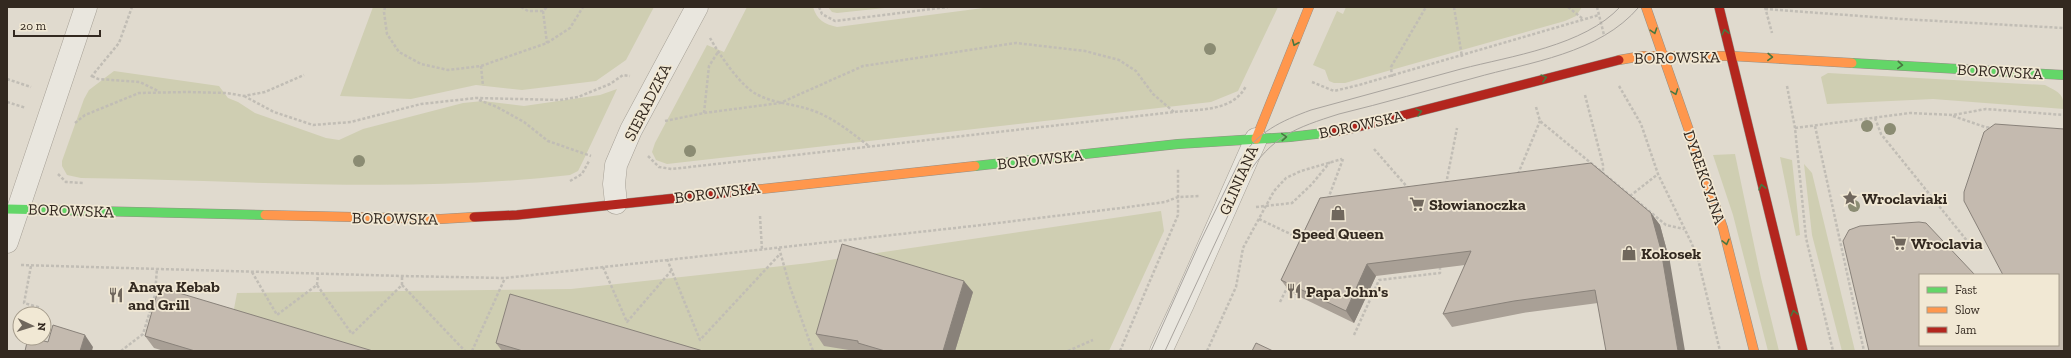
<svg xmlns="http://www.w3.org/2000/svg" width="2071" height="358" viewBox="0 0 2071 358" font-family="'Zilla Slab',serif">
	<rect width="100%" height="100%" fill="#e0dace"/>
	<path fill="#cfceb2" d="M373,7H654L626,60L596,81L522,90L476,85L411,99L340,96Z
		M747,7H813C817,20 824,24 837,27L991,7H1278L1238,91L1211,102L667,164L656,160L652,152L655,143L707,45L724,52Z
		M828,7H894L837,13L832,12Z
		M1346,7H1582L1576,16L1565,21L1345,83H1334L1329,81L1325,70L1313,65L1337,11L1343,14Z
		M114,71L219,86L228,98L238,102L255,113L326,138L339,140L363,129L463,103L483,101L524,106L600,95L617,89L583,161L578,171L570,175C408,194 244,180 81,178L67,175L62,166V161L84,99L89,90Z
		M1828,73L2045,85C2058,92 2064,93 2064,109L1933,99L1827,104L1821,77Z
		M1735,154L1761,278L1779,351H1768L1733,215L1713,155Z
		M1780,157L1792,160L1800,235L1796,236Z
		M1804,164L1812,173L1855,351H1842L1812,235Z
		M1161,211L1164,231L1109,351H226L237,293L571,289L809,263Z"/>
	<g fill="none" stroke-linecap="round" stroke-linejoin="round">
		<g stroke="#a6a096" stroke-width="23">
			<path id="street" d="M616,203L614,184L616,165L631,130L697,7
				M7,242L86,7
				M1161,351L1183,304L1256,139"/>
		</g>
		<g stroke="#958f86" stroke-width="10">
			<path id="fast" d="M1852,63L2064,75
				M975,166L1178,144L1290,137L1324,133
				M7,209L265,215"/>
		</g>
		<g stroke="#958f86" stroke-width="10">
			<path id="slow" d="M1646,7L1723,228L1754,351
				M1619,60L1642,56H1731L1852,63
				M1256,139L1309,7
				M752,190L975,166
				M265,215L441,219L474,217"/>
		</g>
		<g stroke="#958f86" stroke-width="10">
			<path id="jam" d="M1719,7L1803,351
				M1324,133L1346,130L1619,60
				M474,217L517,215L752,190"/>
		</g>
		<path stroke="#c1bdb5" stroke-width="2.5" stroke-dasharray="3 2" stroke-linecap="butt" d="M385,7L384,12L387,34L399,52L421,64L448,70L481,66L547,43L570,28L583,7
			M521,7L528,11H543L547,7
			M819,7L822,14L835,21L948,7
			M1454,7L1462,57
			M1568,7L1583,19
			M1597,7L1604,35
			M1765,7L1772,33
			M1765,9L1901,19L2064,28
			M543,11L547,43
			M710,38C719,54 741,87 758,95C776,104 796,104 814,111C835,119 852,133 870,147
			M481,66L483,86
			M92,76L98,79L140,82L158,91
			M91,77L119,43L132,7
			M1392,77L1391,67L1426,7
			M7,79L31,87
			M1312,82L1334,91L1359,85L1599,15
			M1619,86L1641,124L1658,174L1691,242L1698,259L1720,351
			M1787,86L1795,128L1806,238L1833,351
			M1585,95L1603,165V172H1600
			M244,96L274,112L313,125L351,122L421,104L476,98L560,100L578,97L610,84L623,75L630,76
			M479,100L497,107L524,122L548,141L591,156
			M7,102L26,108
			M1536,107L1540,121L1666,225L1684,229
			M704,113L709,66L718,52
			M1953,116L1985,127L1992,128
			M1875,118L1881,134L1972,247
			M665,121L704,113L780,103L863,66L1016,43L1085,51L1119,60L1136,71L1153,94L1174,112
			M75,123L85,115L139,93L187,92L227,93L244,96L265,92L304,75
			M1815,126L1864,351
			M1795,128L1910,113L1953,115L1986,109L2064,115
			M1374,149L1409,189
			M648,156L659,167L672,169L1174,112C1199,109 1233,112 1246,86
			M58,174L66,182L84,183
			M1518,174L1540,121
			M570,181L582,174L589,161
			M1446,184L1457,128
			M1630,196L1658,174
			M1328,199L1343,159
			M1256,207L1292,203L1312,184L1330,162
			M760,216L762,250
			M1259,219L1303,240
			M779,248L790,287L813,351
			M667,259L700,340L780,254
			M21,265L402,276L505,278L973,226L1121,208L1165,202L1178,197L1199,196
			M31,266L24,303L38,307L36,314
			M603,267L627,322L671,271
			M252,272L277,315L317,285L352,334L402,285V276
			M317,285L318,274
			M402,285L465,351
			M1280,302L1288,286
			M1354,335L1379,280L1440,273V266
			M121,351L143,334L155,295L157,268
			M472,351L505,278
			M1068,351L1093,340
			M1120,351L1178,215V169
			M1207,351L1236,287L1243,248L1274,191L1286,178L1301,171L1342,159"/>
		<use href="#street" stroke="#e9e6de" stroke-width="22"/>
		<use href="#fast" stroke="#63d668" stroke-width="9"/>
		<use href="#slow" stroke="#ff974d" stroke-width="9"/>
		<use href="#jam" stroke="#b3261e" stroke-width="9"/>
		<path stroke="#a9a49e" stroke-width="1" d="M1151,351L1200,242L1240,160C1257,132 1281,121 1311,110C1361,96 1411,83 1461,69C1511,56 1584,46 1620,7
			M1165,351L1246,177C1272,136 1295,128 1339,114C1384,103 1429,90 1474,78C1530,62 1599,54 1639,7"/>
	</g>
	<g fill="#8b8c73">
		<circle cx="1210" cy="49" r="6"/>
		<circle cx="1867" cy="126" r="6"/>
		<circle cx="1890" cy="129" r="6"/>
		<circle cx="690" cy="151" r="6"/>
		<circle cx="359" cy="161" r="6"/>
		<circle cx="1854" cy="206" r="6"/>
	</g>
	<path fill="#a9a096" d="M1320,198L1651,213L1660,225L1670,262L1598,303L1523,313L1452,327L1443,314L1465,265L1376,276L1354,323L1290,292L1281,280Z
		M973,292L955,351H855L824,346L816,334Z
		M145,336L373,351H164L154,348Z
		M496,343L703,351H502Z"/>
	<path fill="#89827a" d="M1651,213L1660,225L1670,262L1685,351H1678Z
		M1367,264L1376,276L1354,323L1346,311Z
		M964,281L973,292L955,351H943Z
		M85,335L93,347L92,351H80Z"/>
	<path fill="#c4baaf" stroke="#89827a" d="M1995,124L2064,129V351H1869L1843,241L1849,230L1860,226L1919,222L1926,223L1975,275H1920V345H2058V275H2003L1964,201V192L1984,132Z
		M1591,163L1651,213L1661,250L1678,351H1606L1595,290L1514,301L1443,314L1471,251L1367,264L1346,311L1281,280L1320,198Z
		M842,244L964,281L943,351H885L858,343V341L816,334Z
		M159,287L373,351H195L145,336Z
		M510,294L703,351H523L496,343Z
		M53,325L85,335L80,351H25L28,338H32L48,342Z
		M1256,343L1273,351H1252Z"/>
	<defs><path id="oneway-chevron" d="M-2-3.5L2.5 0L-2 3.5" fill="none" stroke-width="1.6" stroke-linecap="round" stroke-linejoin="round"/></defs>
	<g stroke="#497740">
		<use href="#oneway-chevron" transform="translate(1654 31) rotate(72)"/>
		<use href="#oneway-chevron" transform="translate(1725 32) rotate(-103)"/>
		<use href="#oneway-chevron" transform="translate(1295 43) rotate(113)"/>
		<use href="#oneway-chevron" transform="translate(1770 57) rotate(2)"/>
		<use href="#oneway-chevron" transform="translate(1900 65) rotate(4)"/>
		<use href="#oneway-chevron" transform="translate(1544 78) rotate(-15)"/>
		<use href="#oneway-chevron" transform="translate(1675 92) rotate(70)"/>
		<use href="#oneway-chevron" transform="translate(1419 112) rotate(-15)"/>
		<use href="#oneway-chevron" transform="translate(1284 137) rotate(-4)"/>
		<use href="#oneway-chevron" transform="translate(1762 187) rotate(-104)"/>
		<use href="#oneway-chevron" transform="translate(1726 242) rotate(76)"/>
		<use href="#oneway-chevron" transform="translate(1794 313) rotate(-104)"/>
	</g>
	<defs>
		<g id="sight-bare" transform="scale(1.2)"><path d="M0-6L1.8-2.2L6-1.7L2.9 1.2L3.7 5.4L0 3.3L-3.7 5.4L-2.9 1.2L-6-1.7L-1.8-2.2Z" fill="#70675d" stroke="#f1e8d4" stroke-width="2.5" paint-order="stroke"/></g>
		<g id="supermarket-bare" transform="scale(1.2)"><path d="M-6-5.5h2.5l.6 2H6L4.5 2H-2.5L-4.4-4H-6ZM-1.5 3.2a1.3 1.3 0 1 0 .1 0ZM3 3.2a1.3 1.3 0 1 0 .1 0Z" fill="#70675d" stroke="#f1e8d4" stroke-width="2.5" paint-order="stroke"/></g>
		<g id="shop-bare" transform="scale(1.2)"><path d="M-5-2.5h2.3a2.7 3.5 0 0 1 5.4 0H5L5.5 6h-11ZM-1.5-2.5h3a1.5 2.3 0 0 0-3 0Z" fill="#70675d" stroke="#f1e8d4" stroke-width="2.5" paint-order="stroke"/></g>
		<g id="restaurant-bare" transform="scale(1.2)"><path d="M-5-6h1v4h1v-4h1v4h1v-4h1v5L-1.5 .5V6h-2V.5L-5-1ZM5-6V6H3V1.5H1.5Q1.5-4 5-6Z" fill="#70675d" stroke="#f1e8d4" stroke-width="2.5" paint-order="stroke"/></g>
	</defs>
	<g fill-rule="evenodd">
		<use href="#sight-bare" x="1850" y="198"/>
		<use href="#supermarket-bare" x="1417" y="204"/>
		<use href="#shop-bare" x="1338" y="213"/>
		<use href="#supermarket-bare" x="1899" y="243"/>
		<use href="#shop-bare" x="1629" y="253"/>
		<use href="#restaurant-bare" x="1294" y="291"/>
		<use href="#restaurant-bare" x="116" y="295"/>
	</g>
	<g text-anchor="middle" stroke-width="3.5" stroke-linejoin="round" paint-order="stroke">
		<g font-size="16" fill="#332920" stroke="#f1e8d4">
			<text transform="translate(1677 57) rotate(-1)" y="6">BOROWSKA</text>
			<text transform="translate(2000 71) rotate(3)" y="6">BOROWSKA</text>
			<text transform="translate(647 102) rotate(-63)" y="6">SIERADZKA</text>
			<text transform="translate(1361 124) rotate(-12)" y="6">BOROWSKA</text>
			<text transform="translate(1040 159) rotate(-6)" y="6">BOROWSKA</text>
			<text transform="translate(1705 177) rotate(71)" y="6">DYREKCYJNA</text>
			<text transform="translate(1238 180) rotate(-66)" y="6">GLINIANA</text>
			<text transform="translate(717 192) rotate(-7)" y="6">BOROWSKA</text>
			<text transform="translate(71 210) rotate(2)" y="6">BOROWSKA</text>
			<text transform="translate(395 218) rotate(1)" y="6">BOROWSKA</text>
		</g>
		<g font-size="16" font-weight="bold" fill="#332920" stroke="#f1e8d4" text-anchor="start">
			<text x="1862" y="204">Wroclaviaki</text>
			<text x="1429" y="210">Słowianoczka</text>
			<text x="1338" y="239" text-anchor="middle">Speed Queen</text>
			<text x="1911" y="249">Wroclavia</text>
			<text x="1641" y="259">Kokosek</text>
			<text x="128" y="292">Anaya Kebab<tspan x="128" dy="18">and Grill</tspan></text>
			<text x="1306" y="297">Papa John's</text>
		</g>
	</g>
	<rect width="2071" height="358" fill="none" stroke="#332920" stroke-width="16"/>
	<rect x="1919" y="274" width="140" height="72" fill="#f1e8d4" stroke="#a59c8c"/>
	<rect x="1927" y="287" width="20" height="6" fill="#63d668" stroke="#a59c8c"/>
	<text x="1955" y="294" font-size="12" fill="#332920">Fast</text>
	<rect x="1927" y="307" width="20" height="6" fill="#ff974d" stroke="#a59c8c"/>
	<text x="1955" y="314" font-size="12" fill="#332920">Slow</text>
	<rect x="1927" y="327" width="20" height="6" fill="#b3261e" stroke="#a59c8c"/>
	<text x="1955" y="334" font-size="12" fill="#332920">Jam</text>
	<g transform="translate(32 326) rotate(94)"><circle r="19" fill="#f1e8d4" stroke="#a59c8c"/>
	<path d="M0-3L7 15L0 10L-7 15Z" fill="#70675d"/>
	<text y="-6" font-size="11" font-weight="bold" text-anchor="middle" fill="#332920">N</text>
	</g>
	<path d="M14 30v6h86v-6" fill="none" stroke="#332920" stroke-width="2"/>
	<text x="20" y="30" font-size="12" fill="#332920" stroke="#f1e8d4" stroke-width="3" paint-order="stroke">20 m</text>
</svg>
